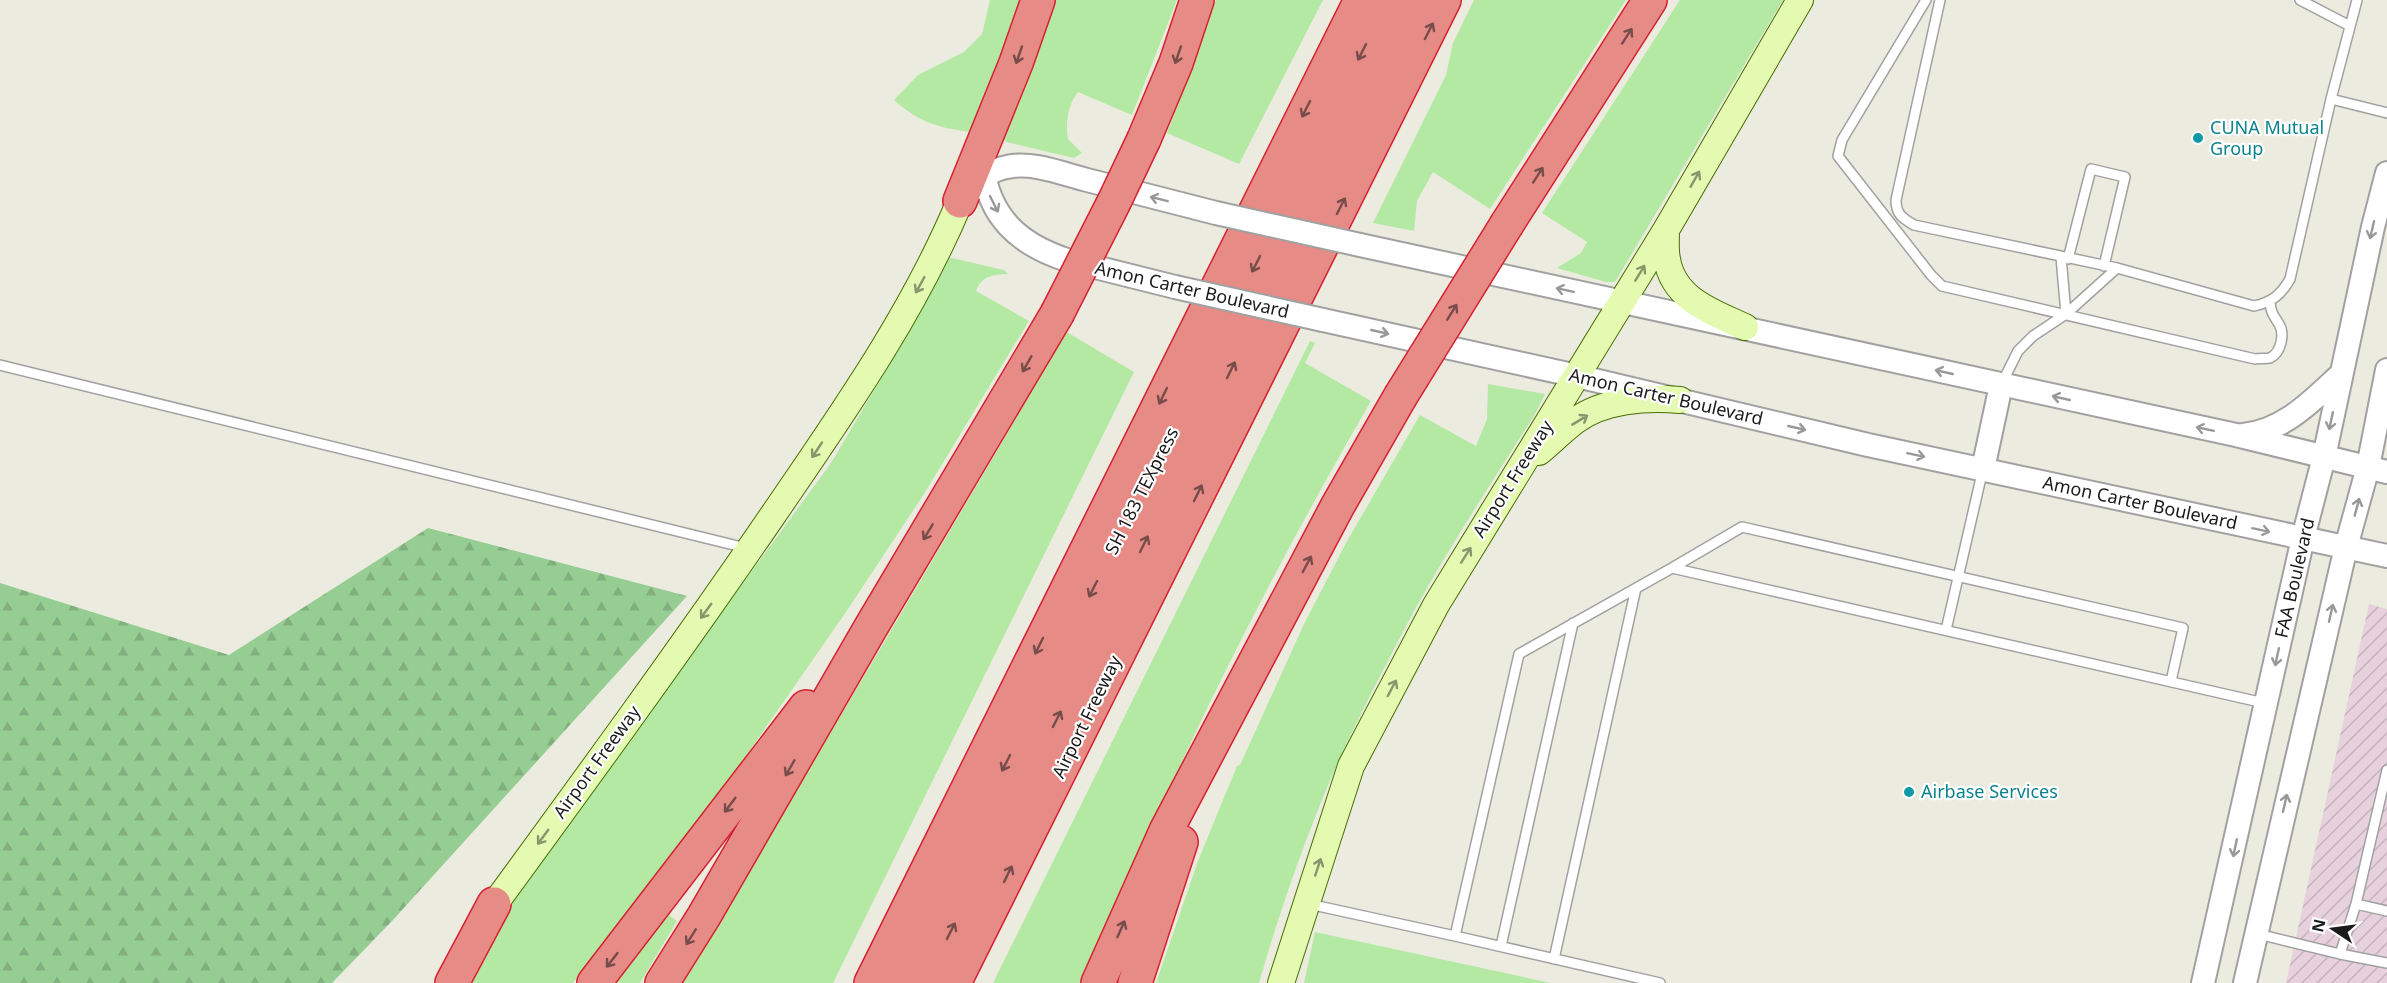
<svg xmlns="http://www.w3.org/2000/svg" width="2387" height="983" viewBox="0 0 2387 983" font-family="'Noto Sans',sans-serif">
	<defs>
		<pattern id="industrial-furrows" width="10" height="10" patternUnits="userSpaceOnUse" patternTransform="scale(1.5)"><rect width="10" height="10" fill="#e6d1dd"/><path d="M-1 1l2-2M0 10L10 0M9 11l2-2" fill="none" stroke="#c5b3bd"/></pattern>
		<pattern id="forest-firs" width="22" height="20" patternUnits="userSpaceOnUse" patternTransform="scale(1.5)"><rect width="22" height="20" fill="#96cd93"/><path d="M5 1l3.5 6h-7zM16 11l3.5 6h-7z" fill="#81af7e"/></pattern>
	</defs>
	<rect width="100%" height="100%" fill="#ecebdf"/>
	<path fill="url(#industrial-furrows)" d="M2369,604L2387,609V983H2286Z"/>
	<path fill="#b4e9a3" d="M990,0H1022L973,132C941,129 918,122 894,100L918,75L964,52L982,34Z
		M1052,0H1177L1132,115L1078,92C1068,105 1065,123 1068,139L1082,153L1074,158L1006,142L1002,136Z
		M1216,0H1323L1239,164L1167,133Z
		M1474,0H1626L1490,209L1433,172L1417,201L1414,231L1373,223L1446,75L1453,43Z
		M1680,0H1783L1615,282H1606L1557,268L1581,253L1587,242L1542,213Z
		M947,257L1004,270L1008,274C993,275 982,275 976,291L1029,321L924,494L846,612L709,809L573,983H461L499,916L831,463L908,333Z
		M1065,331L1134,372L833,983H683L997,451Z
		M1310,341L1315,343L1305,363L1371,401C1319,491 1269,583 1223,676C1173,776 1130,880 1086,983H993Z
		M1488,384L1545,394L1535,414C1494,479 1451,544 1414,611C1385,666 1356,721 1331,778C1303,845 1279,913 1259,983H1156L1198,861L1237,766L1240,765L1304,624L1346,543L1420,415L1476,446L1487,419Z
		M669,915L677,921L640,983H610Z
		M1315,932L1551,983H1304Z"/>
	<path fill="url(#forest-firs)" d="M428,528L687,596L392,921L332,983H0V583L229,655Z"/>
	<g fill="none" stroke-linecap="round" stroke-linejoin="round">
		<g stroke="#a1a1a1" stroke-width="12">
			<path id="service" d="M1926,0L1842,140L1838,156L1931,275L1942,286L2255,359C2259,358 2266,359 2270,358C2281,353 2285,334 2279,324C2274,316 2271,313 2270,303
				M1940,0L1896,200C1896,214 1902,218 1914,225L2117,268L2254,306C2272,302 2281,295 2290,279L2331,99
				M2300,0L2350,26
				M2357,0L2331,99L2387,113
				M2061,257L2066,314
				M2068,259L2091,169L2125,177L2104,266
				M0,365L746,548
				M2002,383L2018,351L2033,336L2066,314L2117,268
				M1672,568L1742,527L2183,628L2171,681
				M1946,630L1983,469
				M1309,904L1455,936L1519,654L1672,568L2264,703
				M2356,904L2387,911
				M2258,934L2340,954L2356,904L2387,770
				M1455,936L1660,983
				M1501,946L1573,623
				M2340,954L2387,963
				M1554,959L1636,588"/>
		</g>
		<g stroke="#a1a1a1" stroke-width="26">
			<path id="tertiary" d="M982,164C989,217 1018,244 1067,260L1175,287
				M965,194C976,181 990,170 1007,167C1032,161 1063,174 1087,180C1130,191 1173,202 1216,213
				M1360,245L2236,435L2387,472
				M1323,320L1577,376L1868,445L2387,556
				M2243,435C2284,431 2312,401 2341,374
				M1983,469L2001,385
				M2203,983L2303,538L2324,457L2373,227L2387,173
				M2245,983L2346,547L2368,467L2387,370"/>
		</g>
		<g stroke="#486f03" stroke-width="28">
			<path id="secondary" d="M1666,230C1666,239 1665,250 1667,259C1673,299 1712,312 1745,327
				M1539,452C1551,442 1562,431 1575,421C1603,400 1646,397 1680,400
				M483,920C581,786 679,652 773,515C842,414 913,314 960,201
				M1281,983L1351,766L1436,605L1666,230L1800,0"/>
		</g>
		<g stroke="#d62131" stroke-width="36">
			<path id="motorway" d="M1144,139L1176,63L1197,0
				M960,201L1016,63L1038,0
				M1507,224L1650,0
				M452,983L494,904
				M594,983L806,707
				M662,983L704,916L871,627L1057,314
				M871,983L1361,0
				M897,983L1388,0
				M925,983L1415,0
				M954,983L1444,0
				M1098,983L1166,831L1337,507L1400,397
				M1135,983L1181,842"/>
		</g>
		<use href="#service" stroke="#fff" stroke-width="9"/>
		<use href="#tertiary" stroke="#fff" stroke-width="22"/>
		<use href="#secondary" stroke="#e3fab0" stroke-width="26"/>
		<use href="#motorway" stroke="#e68b85" stroke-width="33"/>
		<g stroke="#a1a1a1" stroke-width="26" stroke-linecap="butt">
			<path id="tertiary-bridge" d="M1216,213L1360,245
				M1175,287L1323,320"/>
		</g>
		<g stroke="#d62131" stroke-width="36" stroke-linecap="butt">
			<path id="motorway-bridge" d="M1057,314L1114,202L1144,139
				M1400,397L1507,224"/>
		</g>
		<use href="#tertiary-bridge" stroke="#fff" stroke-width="22"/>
		<use href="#motorway-bridge" stroke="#e68b85" stroke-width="33"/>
	</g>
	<defs><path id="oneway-shaft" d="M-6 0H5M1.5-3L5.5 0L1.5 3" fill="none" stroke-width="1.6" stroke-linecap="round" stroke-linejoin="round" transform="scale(1.5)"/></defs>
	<g stroke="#764d4a">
		<use href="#oneway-shaft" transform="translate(1429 31) rotate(-63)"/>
		<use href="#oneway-shaft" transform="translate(1627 36) rotate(-57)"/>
		<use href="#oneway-shaft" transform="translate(1362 52) rotate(117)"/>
		<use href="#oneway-shaft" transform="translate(1019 55) rotate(109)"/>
		<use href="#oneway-shaft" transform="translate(1178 55) rotate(109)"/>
		<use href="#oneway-shaft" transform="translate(1306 109) rotate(117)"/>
		<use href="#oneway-shaft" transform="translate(1538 175) rotate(-57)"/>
		<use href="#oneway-shaft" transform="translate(1341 206) rotate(-63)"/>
		<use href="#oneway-shaft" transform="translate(1256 264) rotate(117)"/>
		<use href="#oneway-shaft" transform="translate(1452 312) rotate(-58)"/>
		<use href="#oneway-shaft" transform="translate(1027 364) rotate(120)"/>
		<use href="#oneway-shaft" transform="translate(1231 370) rotate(-64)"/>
		<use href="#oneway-shaft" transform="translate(1163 396) rotate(116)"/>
		<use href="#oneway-shaft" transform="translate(1198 493) rotate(-64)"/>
		<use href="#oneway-shaft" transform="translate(928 532) rotate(121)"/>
		<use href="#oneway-shaft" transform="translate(1144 544) rotate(-64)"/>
		<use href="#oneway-shaft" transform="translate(1307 564) rotate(-62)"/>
		<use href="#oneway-shaft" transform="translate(1093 589) rotate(117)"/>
		<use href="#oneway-shaft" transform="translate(1039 646) rotate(116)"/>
		<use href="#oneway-shaft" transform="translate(1057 719) rotate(-63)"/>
		<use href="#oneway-shaft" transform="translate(1006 763) rotate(117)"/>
		<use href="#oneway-shaft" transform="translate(790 768) rotate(120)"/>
		<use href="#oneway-shaft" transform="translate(730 805) rotate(127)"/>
		<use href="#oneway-shaft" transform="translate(1008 874) rotate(-64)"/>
		<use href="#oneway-shaft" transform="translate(1121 929) rotate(-66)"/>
		<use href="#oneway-shaft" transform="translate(951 931) rotate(-63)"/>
		<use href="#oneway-shaft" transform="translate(691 937) rotate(122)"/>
		<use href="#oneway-shaft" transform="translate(612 960) rotate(128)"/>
	</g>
	<g stroke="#89956c">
		<use href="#oneway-shaft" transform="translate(1695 179) rotate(-60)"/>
		<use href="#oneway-shaft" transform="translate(1640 273) rotate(-59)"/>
		<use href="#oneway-shaft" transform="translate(920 285) rotate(119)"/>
		<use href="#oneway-shaft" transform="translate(1580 420) rotate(-31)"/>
		<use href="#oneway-shaft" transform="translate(817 450) rotate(124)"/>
		<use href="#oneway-shaft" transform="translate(1466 555) rotate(-58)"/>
		<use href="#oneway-shaft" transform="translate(706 611) rotate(126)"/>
		<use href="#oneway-shaft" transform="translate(1392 688) rotate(-62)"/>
		<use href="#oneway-shaft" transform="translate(543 837) rotate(126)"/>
		<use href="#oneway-shaft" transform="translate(1318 867) rotate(-72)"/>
	</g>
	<g stroke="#989898">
		<use href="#oneway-shaft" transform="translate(1159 199) rotate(-166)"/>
		<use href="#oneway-shaft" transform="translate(994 204) rotate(63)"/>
		<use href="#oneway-shaft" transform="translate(2372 230) rotate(103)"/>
		<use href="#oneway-shaft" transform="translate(1565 290) rotate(-168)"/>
		<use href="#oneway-shaft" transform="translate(1380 332) rotate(13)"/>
		<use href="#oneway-shaft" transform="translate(1944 372) rotate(-167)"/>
		<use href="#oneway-shaft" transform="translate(2061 398) rotate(-167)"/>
		<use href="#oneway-shaft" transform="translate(2331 421) rotate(102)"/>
		<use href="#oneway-shaft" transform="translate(1797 428) rotate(13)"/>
		<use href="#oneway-shaft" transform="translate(2205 429) rotate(-168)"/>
		<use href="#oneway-shaft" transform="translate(1916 455) rotate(12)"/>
		<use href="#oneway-shaft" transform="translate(2357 507) rotate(-75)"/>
		<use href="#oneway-shaft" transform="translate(2261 530) rotate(12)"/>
		<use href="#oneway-shaft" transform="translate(2331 613) rotate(-77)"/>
		<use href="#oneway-shaft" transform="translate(2277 657) rotate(102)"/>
		<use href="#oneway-shaft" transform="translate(2285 803) rotate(-77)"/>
		<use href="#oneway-shaft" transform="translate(2235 848) rotate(102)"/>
	</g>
	<g fill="#0f9aa8" stroke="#fff" stroke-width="2">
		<circle cx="2198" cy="138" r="6"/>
		<circle cx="1909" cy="792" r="6"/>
	</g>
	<g text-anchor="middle" stroke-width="4.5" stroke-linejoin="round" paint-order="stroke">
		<g font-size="18" fill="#0d838f" stroke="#fff" text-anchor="start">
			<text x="2210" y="134">CUNA Mutual<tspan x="2210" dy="21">Group</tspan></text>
			<text x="1921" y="798">Airbase Services</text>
		</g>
		<g font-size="18" fill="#1a1a1a" stroke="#fff">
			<text transform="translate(1192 290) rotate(13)" y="6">Amon Carter Boulevard</text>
			<text transform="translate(1666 397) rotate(13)" y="6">Amon Carter Boulevard</text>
			<text transform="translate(1513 479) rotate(-58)" y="6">Airport Freeway</text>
			<text transform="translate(1142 491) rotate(-63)" y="6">SH 183 TEXpress</text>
			<text transform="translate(2140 503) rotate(12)" y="6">Amon Carter Boulevard</text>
			<text transform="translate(2295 578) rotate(-77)" y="6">FAA Boulevard</text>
			<text transform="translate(1087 717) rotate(-64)" y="6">Airport Freeway</text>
			<text transform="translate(597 762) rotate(-54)" y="6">Airport Freeway</text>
		</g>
	</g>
	<g transform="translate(2333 929) rotate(283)" stroke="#ffffff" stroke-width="4.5" paint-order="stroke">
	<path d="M0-4.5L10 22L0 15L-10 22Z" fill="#1a1a1a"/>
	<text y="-9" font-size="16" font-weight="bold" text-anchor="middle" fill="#1a1a1a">N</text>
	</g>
</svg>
